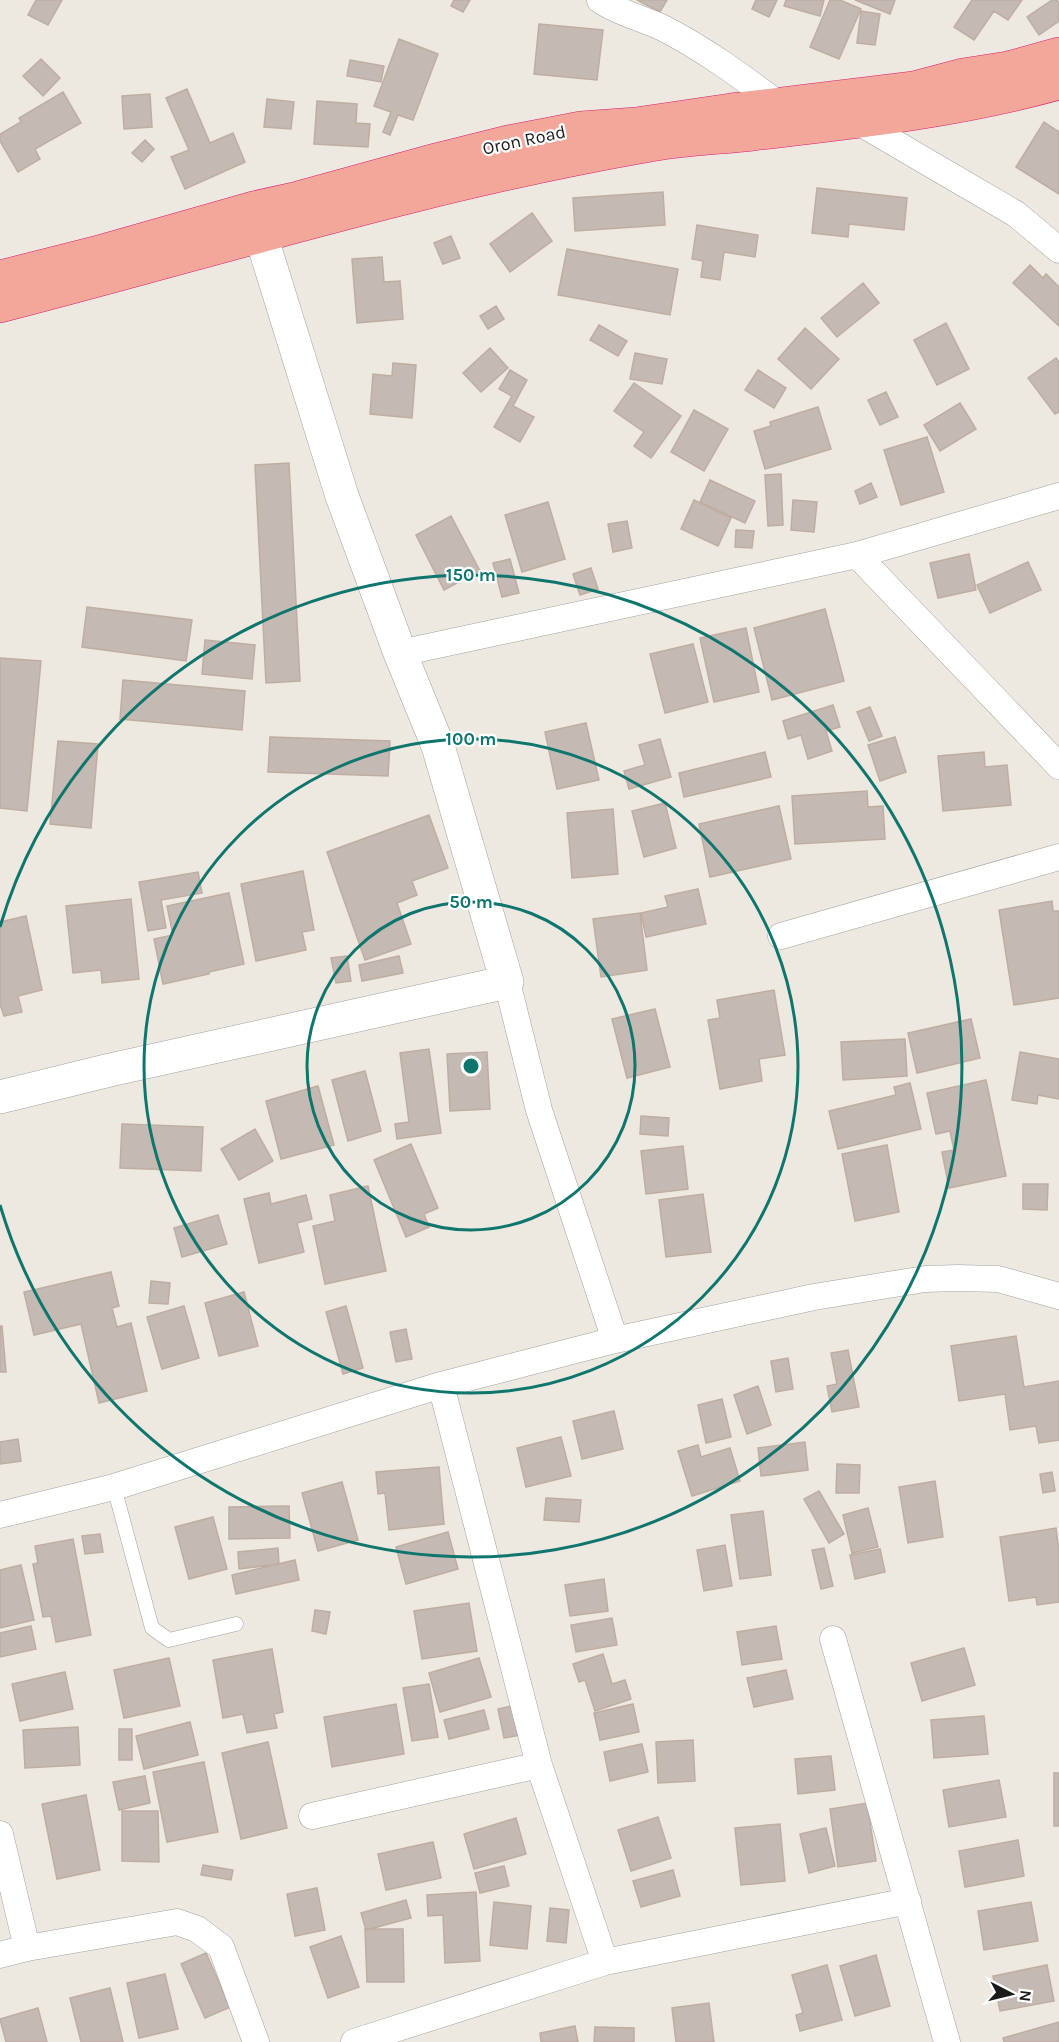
<svg xmlns="http://www.w3.org/2000/svg" width="1059" height="2042" viewBox="0 0 1059 2042" font-family="Karla,sans-serif">
	<rect width="100%" height="100%" fill="#ede8e0"/>
	<path fill="#c5b9b4" stroke="#bfada2" stroke-width="1.5" d="M36,0H62L48,25L28,15Z
		M454,0H470L463,12L451,6Z
		M637,0H667L660,12Z
		M756,0H777L769,17L752,9Z
		M786,0H824L820,16L784,6Z
		M830,0H840L861,9L839,59L810,47Z
		M855,0H895L890,14Z
		M972,0H1022L1008,20L994,11L974,40L954,27Z
		M1052,0H1057L1059,3V21L1039,35L1027,17Z
		M861,11L880,14L875,45L857,43Z
		M539,24L603,30L597,80L534,74Z
		M399,39L438,54L413,120L398,115L390,135L383,132L391,112L374,106Z
		M41,59L60,78L43,96L23,76Z
		M350,60L384,66L381,82L347,76Z
		M187,89L210,143L233,133L245,162L185,189L171,157L189,150L166,98Z
		M63,92L81,123L35,149L40,159L18,172L0,141V134L21,122L19,118Z
		M150,94L152,127L124,129L122,96Z
		M267,99L294,102L291,129L264,127Z
		M317,101L357,104L356,123L370,124L368,147L314,144Z
		M1044,122L1059,132V194L1016,167Z
		M145,140L154,149L142,162L132,153Z
		M817,188L907,198L904,230L849,224L848,237L812,233Z
		M663,192L665,225L575,231L573,198Z
		M532,213L552,241L510,272L490,244Z
		M697,225L758,235L755,257L724,252L720,280L701,277L703,261L692,259Z
		M451,236L460,258L443,264L434,243Z
		M567,249L678,269L670,315L558,295Z
		M382,257L384,282L400,281L403,319L357,323L352,259Z
		M1030,265L1043,278L1046,274L1059,287V326L1013,283Z
		M863,283L879,303L837,337L821,318Z
		M496,306L504,319L488,329L480,316Z
		M946,323L969,369L937,385L914,340Z
		M599,325L627,341L618,356L590,340Z
		M805,328L839,359L811,389L778,359Z
		M490,348L508,368L481,392L463,373Z
		M635,353L667,359L662,384L630,379Z
		M1056,358L1059,362V412L1055,414L1028,378Z
		M393,363L416,365L412,418L370,414L373,374L392,376Z
		M510,370L527,380L513,406L534,417L520,442L494,427L512,396L499,389Z
		M758,370L786,388L774,408L745,390Z
		M634,383L681,416L651,458L634,446L644,432L614,411Z
		M886,392L898,417L880,425L868,400Z
		M960,403L976,429L940,451L924,425Z
		M818,407L831,449L765,469L754,431L771,426L770,422Z
		M694,410L728,429L704,471L671,452Z
		M927,437L944,492L901,505L884,450Z
		M289,463L300,681L266,683L255,465Z
		M781,474L783,525L768,526L765,475Z
		M710,480L755,501L745,523L700,502Z
		M871,483L877,497L860,504L855,491Z
		M694,500L731,518L718,546L681,529Z
		M793,500L817,502L814,532L791,530Z
		M548,502L565,559L522,572L505,515Z
		M451,516L480,571L444,590L416,535Z
		M627,521L632,548L613,552L608,524Z
		M736,530L754,531L752,548L735,547Z
		M969,554L976,590L938,598L930,563Z
		M510,559L519,593L502,597L493,563Z
		M1028,562L1041,590L990,613L977,585Z
		M591,568L598,589L580,595L573,574Z
		M87,607L192,620L186,661L82,647Z
		M825,609L844,681L772,700L754,628Z
		M746,628L759,692L714,702L700,638Z
		M205,640L255,645L252,679L202,674Z
		M693,644L708,702L665,713L650,654Z
		M0,658L41,661L27,811L0,808Z
		M123,680L245,691L242,730L120,719Z
		M833,705L840,727L826,731L832,751L808,759L801,735L788,739L783,721Z
		M870,707L882,736L869,741L857,712Z
		M586,723L599,780L557,789L545,732Z
		M270,737L390,741L388,776L268,772Z
		M895,737L906,772L880,781L868,745Z
		M660,739L671,777L629,789L624,771L645,765L639,745Z
		M58,741L98,744L91,828L50,824Z
		M765,752L771,777L684,797L679,773Z
		M984,752L985,767L1007,765L1011,805L943,811L938,756Z
		M867,791L868,807L883,806L885,839L795,844L792,796Z
		M665,803L676,848L644,857L632,811Z
		M779,806L791,859L710,877L699,824Z
		M613,809L618,874L572,878L567,813Z
		M429,815L448,868L412,881L417,895L397,903L411,944L365,960L327,852Z
		M303,871L314,930L302,932L306,950L256,961L241,884Z
		M198,872L202,893L161,900L166,928L148,931L139,882Z
		M698,889L706,924L646,937L641,913L668,907L665,896Z
		M229,893L244,964L209,972V974L163,984L154,939L173,935L167,906Z
		M131,899L139,979L102,983L101,970L73,973L66,906Z
		M1052,901L1053,911H1059V998L1014,1005L999,910Z
		M640,913L647,970L601,977L593,919Z
		M26,916L42,990L18,996L22,1012L4,1016L0,1004V922Z
		M347,956L351,981L336,983L331,958Z
		M399,956L403,973L362,981L359,965Z
		M774,990L785,1055L759,1059L762,1081L720,1089L708,1020L720,1018L717,1000Z
		M655,1009L670,1067L627,1078L612,1019Z
		M971,1019L980,1058L917,1073L908,1033Z
		M905,1039L907,1076L843,1080L841,1042Z
		M429,1049L441,1133L397,1139L395,1124L409,1122L400,1053Z
		M487,1052L490,1109L450,1111L447,1054Z
		M1020,1052L1059,1059V1099L1038,1095L1037,1104L1012,1100Z
		M365,1071L381,1131L348,1141L332,1080Z
		M986,1080L1006,1176L949,1188L942,1152L954,1150L950,1131L936,1134L927,1093Z
		M910,1083L921,1129L838,1149L829,1111L896,1095L894,1087Z
		M318,1086L334,1145L281,1159L266,1101Z
		M641,1116L669,1118L668,1136L640,1134Z
		M122,1124L203,1127L201,1171L120,1168Z
		M255,1129L273,1161L239,1180L221,1149Z
		M411,1144L438,1208L424,1214L429,1227L406,1237L374,1160Z
		M887,1145L899,1212L855,1221L842,1154Z
		M683,1146L688,1189L646,1194L641,1151Z
		M1023,1184H1048L1047,1210L1023,1209Z
		M368,1186L386,1271L325,1284L313,1226L335,1221L330,1195Z
		M269,1193L271,1204L306,1195L312,1219L297,1223L304,1252L259,1263L244,1199Z
		M703,1194L711,1252L666,1257L659,1200Z
		M218,1215L227,1244L182,1257L174,1228Z
		M111,1272L119,1306L112,1308L117,1327L131,1323L147,1391L99,1403L81,1324L34,1335L24,1292Z
		M151,1281L170,1283L168,1304L149,1303Z
		M244,1292L258,1346L219,1356L205,1303Z
		M184,1306L199,1358L162,1369L147,1317Z
		M346,1306L363,1368L343,1374L326,1312Z
		M0,1326H2L6,1372H0Z
		M406,1329L412,1359L396,1362L390,1332Z
		M1016,1336L1024,1387L1059,1381V1440L1039,1443L1036,1426L1010,1430L1005,1394L959,1401L951,1346Z
		M848,1350L859,1407L832,1412L827,1386L837,1384L831,1353Z
		M788,1358L793,1389L776,1392L771,1361Z
		M758,1386L771,1425L747,1434L734,1395Z
		M722,1399L731,1437L706,1443L698,1405Z
		M614,1411L623,1449L582,1459L573,1421Z
		M561,1437L571,1476L526,1487L517,1448Z
		M18,1439L21,1461L0,1464V1442Z
		M805,1442L808,1470L761,1476L758,1448Z
		M698,1445L701,1457L730,1448L740,1481L692,1496L678,1451Z
		M837,1464L860,1465L859,1493H836Z
		M439,1467L444,1524L389,1530L385,1493L378,1494L376,1472Z
		M1052,1472L1055,1491L1043,1493L1040,1474Z
		M935,1481L943,1537L908,1543L899,1487Z
		M342,1482L358,1540L318,1551L302,1493Z
		M819,1491L844,1534L829,1543L804,1499Z
		M546,1498L581,1500L579,1522L544,1520Z
		M289,1506L290,1538L229,1539V1507Z
		M868,1508L878,1547L852,1553L843,1515Z
		M763,1511L771,1575L740,1579L731,1515Z
		M213,1517L227,1569L189,1579L175,1527Z
		M1056,1528L1059,1551V1602L1037,1605L1036,1597L1009,1601L1000,1537Z
		M448,1532L458,1569L406,1584L396,1547Z
		M100,1534L103,1552L85,1554L82,1536Z
		M73,1539L91,1635L56,1642L51,1616L43,1617L33,1564L38,1563L35,1546Z
		M725,1545L732,1586L704,1591L697,1550Z
		M278,1548L279,1564L239,1569L238,1552Z
		M824,1548L833,1586L821,1589L812,1550Z
		M880,1549L885,1572L855,1579L850,1555Z
		M295,1560L299,1580L236,1594L232,1575Z
		M21,1565L34,1620L0,1628V1570Z
		M604,1579L608,1611L570,1616L565,1585Z
		M469,1603L477,1651L422,1659L414,1611Z
		M315,1610L330,1612L326,1634L312,1631Z
		M612,1618L617,1645L576,1652L571,1625Z
		M31,1626L36,1649L0,1657V1633Z
		M776,1626L782,1659L742,1665L737,1632Z
		M964,1648L975,1685L922,1701L911,1663Z
		M272,1649L283,1712L274,1714L277,1728L247,1733L243,1714L223,1718L213,1660Z
		M603,1654L612,1684L625,1680L631,1699L595,1711L585,1680L579,1682L573,1664Z
		M169,1658L180,1706L124,1718L114,1670Z
		M479,1658L491,1697L440,1712L429,1673Z
		M786,1670L793,1699L754,1707L747,1678Z
		M65,1672L73,1709L20,1721L12,1684Z
		M429,1684L438,1737L412,1741L403,1688Z
		M396,1704L404,1754L332,1767L324,1717Z
		M633,1704L639,1732L600,1740L594,1713Z
		M515,1705L522,1735L504,1738L498,1709Z
		M484,1710L489,1729L449,1739L444,1720Z
		M984,1716L988,1754L934,1758L931,1720Z
		M190,1722L198,1755L144,1769L136,1736Z
		M78,1727L80,1765L25,1768L23,1730Z
		M119,1729H132V1760H119Z
		M693,1740L695,1781L658,1783L656,1742Z
		M268,1742L287,1828L241,1839L222,1753Z
		M642,1744L648,1772L610,1781L604,1752Z
		M831,1756L835,1790L798,1794L795,1759Z
		M204,1762L218,1832L167,1842L153,1772Z
		M1054,1773H1059V1826H1054Z
		M145,1776L150,1803L119,1810L113,1782Z
		M999,1780L1006,1817L949,1827L943,1790Z
		M86,1795L100,1870L57,1879L42,1804Z
		M867,1803L876,1861L838,1867L830,1809Z
		M122,1811H158L159,1862L122,1861Z
		M658,1817L671,1858L631,1871L618,1830Z
		M516,1818L526,1854L474,1869L464,1834Z
		M780,1824L785,1881L741,1885L735,1828Z
		M826,1828L835,1866L809,1873L800,1834Z
		M1018,1840L1024,1876L965,1887L959,1851Z
		M433,1842L441,1878L386,1890L378,1854Z
		M203,1865L233,1870L231,1880L201,1875Z
		M504,1866L509,1886L480,1893L475,1873Z
		M673,1870L680,1896L641,1907L633,1881Z
		M317,1888L325,1930L295,1936L287,1894Z
		M476,1892L480,1961L445,1963L443,1915L428,1916L427,1895Z
		M406,1900L411,1918L366,1930L361,1913Z
		M494,1902L531,1906L527,1949L490,1945Z
		M1031,1902L1038,1941L984,1950L978,1911Z
		M550,1908L569,1910L566,1943L547,1941Z
		M365,1929H403L404,1982H367Z
		M341,1936L359,1987L328,1998L310,1947Z
		M206,1953L230,2007L205,2018L181,1964Z
		M876,1955L890,2006L855,2016L840,1966Z
		M827,1965L842,2020L800,2031L796,2015L803,2013L792,1975Z
		M1047,1965L1054,2001L1000,2011L993,1976Z
		M165,1974L178,2029L139,2038L127,1983Z
		M110,1988L123,2042H81L70,1998Z
		M709,2003L714,2042H676L672,2008Z
		M38,2008L47,2042H6L0,2019Z
		M1059,2022V2042H1004L1003,2038Z
		M575,2026L578,2042H541L540,2033Z
		M595,2027L634,2028V2042H594Z"/>
	<g fill="none" stroke-linecap="round" stroke-linejoin="round">
		<g stroke="#a2a2a2" stroke-width="15">
			<path id="service" d="M114,1487L152,1628L169,1640L236,1624"/>
		</g>
		<g stroke="#a2a2a2" stroke-width="27">
			<path id="minor" d="M600,0C619,13 642,18 663,28C704,49 741,76 778,104
				M857,121L1016,214L1059,250
				M857,555L1059,496
				M400,653L857,555L1059,766
				M781,936L1059,857
				M507,982L539,1110L615,1340
				M441,1385L539,1765L605,1962
				M0,1515L114,1487L441,1385L615,1340L814,1297L925,1279L958,1278L998,1279L1059,1296
				M833,1639L947,2042
				M312,1816L539,1765
				M0,1834L27,1948
				M0,1955L27,1948L177,1922L197,1929L221,1947L256,2042
				M354,2042L605,1962L908,1901"/>
		</g>
		<g stroke="#a2a2a2" stroke-width="34">
			<path id="tertiary" d="M0,1097L110,1070L507,982L438,746L400,653L342,496L253,210"/>
		</g>
		<g stroke="#d91f6f" stroke-width="34">
			<path id="trunk" d="M0,277L95,253L253,208L298,198L436,160L508,142L581,128L636,124L731,110L914,88L963,75L1008,68L1059,54
				M0,306C214,251 426,184 645,146C680,139 717,138 753,134C856,122 959,111 1059,83"/>
		</g>
		<use href="#service" stroke="#fff" stroke-width="14"/>
		<use href="#minor" stroke="#fff" stroke-width="26"/>
		<use href="#tertiary" stroke="#fff" stroke-width="33"/>
		<use href="#trunk" stroke="#f3a69a" stroke-width="33"/>
	</g>
	<g fill="none" stroke="#0f766e" stroke-width="3">
		<circle cx="471" cy="1066" r="164"/>
		<circle cx="471" cy="1066" r="327"/>
		<path d="M0 927A491 491 0 1 1 0 1205"/>
	</g>
	<g text-anchor="middle" stroke-width="4.5" stroke-linejoin="round" paint-order="stroke">
		<g font-size="18" fill="#1b1b1b" stroke="#fff">
			<text transform="translate(524 140) rotate(-12)" y="6">Oron Road</text>
		</g>
	</g>
	<circle cx="471" cy="1066" r="9" fill="#0f766e" stroke="#fff" stroke-width="3"/>
	<g font-size="18" text-anchor="middle" font-weight="bold" fill="#0f766e" stroke="#fff" stroke-width="4.5" stroke-linejoin="round" paint-order="stroke">
		<text x="471" y="581">150 m</text>
		<text x="471" y="745">100 m</text>
		<text x="471" y="908">50 m</text>
	</g>
	<g transform="translate(1011 1994) rotate(97)" stroke="#ffffff" stroke-width="4.5" paint-order="stroke">
	<path d="M0-4.5L10 22L0 15L-10 22Z" fill="#1b1b1b"/>
	<text y="-9" font-size="16" font-weight="bold" text-anchor="middle" fill="#1b1b1b">N</text>
	</g>
</svg>
